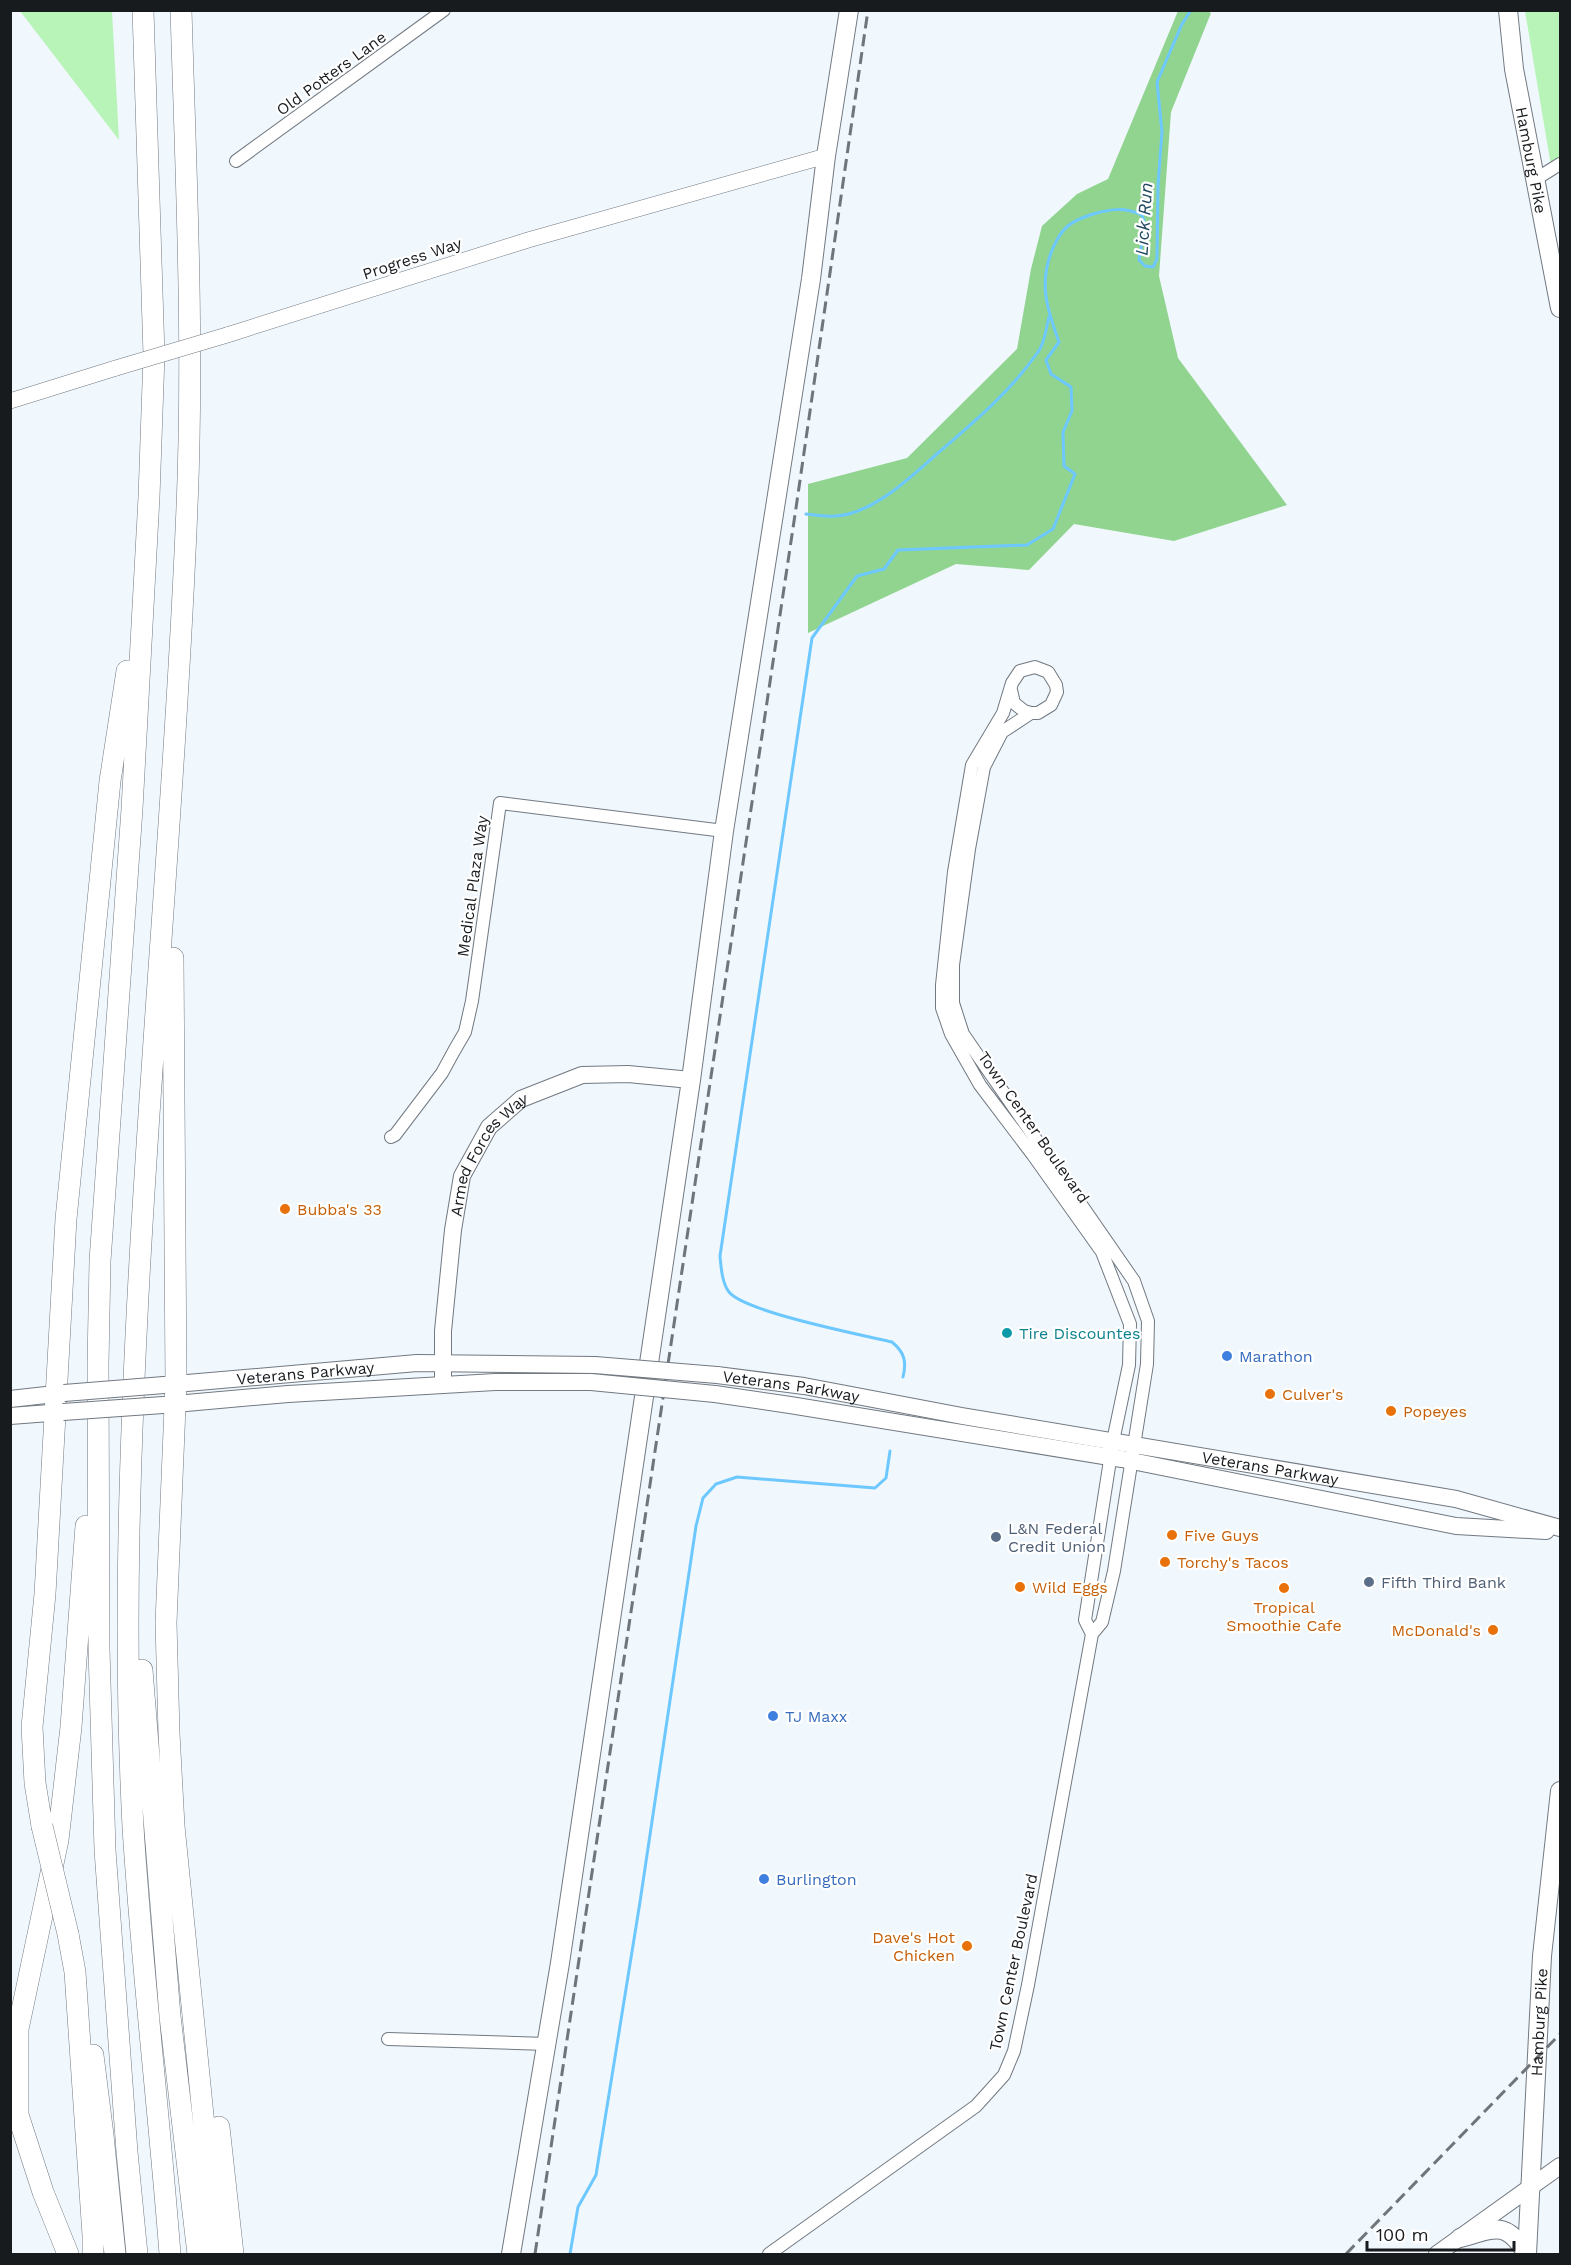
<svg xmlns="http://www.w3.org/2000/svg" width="1571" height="2265" viewBox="0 0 1571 2265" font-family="'Work Sans',sans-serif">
	<rect width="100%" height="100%" fill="#f0f7fd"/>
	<path fill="#b8f4b7" d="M20,11H112L119,140Z
		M1525,11H1560V158L1551,166Z"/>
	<path fill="#91d490" d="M1178,11H1207L1211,13L1171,112L1159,276L1178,358L1287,505L1174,541L1074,524L1029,570L956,564L808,633V484L907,458L1017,349L1031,269L1042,226L1077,194L1108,179Z"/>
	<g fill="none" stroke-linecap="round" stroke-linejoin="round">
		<path stroke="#6dc8ff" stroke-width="3" d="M806,514C822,516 836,518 852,513C884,503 913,475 938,453C974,422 1011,391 1038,352C1045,343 1046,328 1049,317
			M903,1377C907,1361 904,1352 892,1342C862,1335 745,1312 729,1292C722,1283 721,1267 720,1256L812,638L857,576L884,569L898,550L1027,545L1053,529L1075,474L1064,466L1063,432L1072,411L1071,387L1051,374L1046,360L1059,342C1047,309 1038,282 1053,248C1062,227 1071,221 1093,214C1111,209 1124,207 1142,215L1145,225L1139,260L1145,266L1153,267L1157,259L1158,185L1162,132L1157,82L1182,24L1191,10
			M570,2254L578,2207L596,2175L640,1902L696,1526L703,1498L716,1484L737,1477L875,1488L886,1478L890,1451"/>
		<g stroke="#727981" stroke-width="14">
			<path id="minor" d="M236,161L444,10
				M1536,179L1560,164
				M1011,690L1014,703L1024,711L1031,713H1038L1051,705L1057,692L1056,685L1048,672L1035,667L1020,671L1012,683L1003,713L972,765L954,872L942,985V1008L951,1034L980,1085L1033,1155L1102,1252L1130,1324L1129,1365L1113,1441L1085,1620L1092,1634
				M391,1137L395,1135L442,1073L454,1051L465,1032L472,1001L500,803L724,831
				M388,2039L547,2044
				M769,2254L976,2106L1004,2075L1014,2051L1028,1985L1092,1634L1102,1622L1114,1571L1147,1364L1148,1321L1134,1281L963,1034L953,1003V965L969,849L984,767L1002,732L1031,713"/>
		</g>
		<g stroke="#727981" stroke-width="16">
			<path id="tertiary" d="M227,335L528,240L826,156
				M10,401L116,368"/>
		</g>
		<g stroke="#727981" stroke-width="18">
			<g id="secondary">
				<path id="s1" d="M717,1375L804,1386L962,1416L1456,1499L1560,1528"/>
				<path id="s2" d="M164,1385L417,1363L595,1365"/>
				<path id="s3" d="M443,1385V1331L453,1230L462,1176L489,1127L521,1099L582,1075L628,1074L691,1080"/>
				<path d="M715,1394L790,1405L1122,1459L1456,1526L1546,1531"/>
				<path d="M10,1399L64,1393"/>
				<path d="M164,1405L288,1394L495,1382H591"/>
				<path d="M10,1416L63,1412"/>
				<path d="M1437,2254L1560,2166"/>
			</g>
		</g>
		<g stroke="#727981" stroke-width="20">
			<g id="primary">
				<path id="s4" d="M1508,10L1514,69L1560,308"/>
				<path d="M1460,2238C1494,2229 1505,2219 1527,2254"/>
				<path d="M511,2254L560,1963L691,1080L724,831L811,279L826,156L849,10"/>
				<path id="s5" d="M1527,2254L1542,1956L1560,1791"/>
			</g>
		</g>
		<g stroke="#727981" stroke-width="22">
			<path id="motorway" d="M173,958L176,1383L166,1623L169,1733L174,1826L207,2155L212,2254
				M142,1670L170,2016L198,2254
				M42,1826L35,1783L32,1727L45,1594L66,1219L110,781L127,671
				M68,1934L75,1972L93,2235V2254
				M93,2055L103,2135L115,2254
				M219,2127L233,2254
				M68,2254L43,2192L18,2115V2029L58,1840L71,1727L86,1526
				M137,2254L127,2152L105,1850L99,1649L98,1364L100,1261L132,809L149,497L154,355L143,10
				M170,2254C159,2112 142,1970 133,1827C128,1729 127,1631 129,1533C136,1191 173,850 187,507C194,341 186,176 181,10"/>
		</g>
		<use href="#minor" stroke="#fff" stroke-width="12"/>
		<use href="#tertiary" stroke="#fff" stroke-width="15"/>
		<use href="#secondary" stroke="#fff" stroke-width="16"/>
		<use href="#primary" stroke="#fff" stroke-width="18"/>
		<use href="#motorway" stroke="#fff" stroke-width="21"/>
		<path stroke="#707579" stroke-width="3" stroke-dasharray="12 6" stroke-linecap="butt" d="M535,2254L796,508L868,10
			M1346,2254L1560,2034"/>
		<g stroke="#727981" stroke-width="16" stroke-linecap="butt">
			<path id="tertiary-bridge" d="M116,368L227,335"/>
		</g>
		<g stroke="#727981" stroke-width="18" stroke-linecap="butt">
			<path id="secondary-bridge" d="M595,1365L717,1375
				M591,1382L715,1394
				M64,1393L164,1385
				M63,1412L163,1405"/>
		</g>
		<g stroke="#727981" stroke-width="22" stroke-linecap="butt">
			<path id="motorway-bridge" d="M42,1826L68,1934"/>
		</g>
		<use href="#tertiary-bridge" stroke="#fff" stroke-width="15"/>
		<use href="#secondary-bridge" stroke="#fff" stroke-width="16"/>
		<use href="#motorway-bridge" stroke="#fff" stroke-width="21"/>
	</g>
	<g fill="#e8710a" stroke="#fff" stroke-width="2">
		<circle cx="285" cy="1209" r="6"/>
		<circle cx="1270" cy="1394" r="6"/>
		<circle cx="1391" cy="1411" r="6"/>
		<circle cx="1172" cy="1535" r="6"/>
		<circle cx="1165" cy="1562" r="6"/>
		<circle cx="1020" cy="1587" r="6"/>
		<circle cx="1284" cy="1588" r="6"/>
		<circle cx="1493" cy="1630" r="6"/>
		<circle cx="967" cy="1946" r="6"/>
	</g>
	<circle fill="#0f9aa8" stroke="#fff" stroke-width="2" cx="1007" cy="1333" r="6"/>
	<g fill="#3f7fe0" stroke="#fff" stroke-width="2">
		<circle cx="1227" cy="1356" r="6"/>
		<circle cx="773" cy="1716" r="6"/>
		<circle cx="764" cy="1879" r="6"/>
	</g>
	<g fill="#5c6f8a" stroke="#fff" stroke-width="2">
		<circle cx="996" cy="1537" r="6"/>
		<circle cx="1369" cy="1582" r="6"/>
	</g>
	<g text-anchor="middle" stroke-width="4.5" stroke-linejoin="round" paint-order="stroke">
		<g font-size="16" fill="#181b1e" stroke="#fff">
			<text transform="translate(331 73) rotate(-36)" y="6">Old Potters Lane</text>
			<text dy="6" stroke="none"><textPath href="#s4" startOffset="152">Hamburg Pike</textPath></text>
			<text transform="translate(412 258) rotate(-18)" y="6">Progress Way</text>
			<text transform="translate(472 886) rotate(-82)" y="6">Medical Plaza Way</text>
			<text transform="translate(1034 1127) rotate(55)" y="6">Town Center Boulevard</text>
			<text dy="6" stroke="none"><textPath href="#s3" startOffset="242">Armed Forces Way</textPath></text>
			<text dy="6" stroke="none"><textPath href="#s2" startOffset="142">Veterans Parkway</textPath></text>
			<text dy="6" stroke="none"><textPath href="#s1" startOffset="75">Veterans Parkway</textPath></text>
			<text dy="6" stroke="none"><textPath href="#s1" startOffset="561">Veterans Parkway</textPath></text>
			<text transform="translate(1013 1962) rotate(-78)" y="6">Town Center Boulevard</text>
			<text dy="6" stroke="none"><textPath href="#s5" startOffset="232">Hamburg Pike</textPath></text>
		</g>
		<g font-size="16" fill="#c56008" stroke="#fff" text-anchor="start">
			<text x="297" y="1215">Bubba's 33</text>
			<text x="1282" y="1400">Culver's</text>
			<text x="1403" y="1417">Popeyes</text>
			<text x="1184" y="1541">Five Guys</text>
			<text x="1177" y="1568">Torchy's Tacos</text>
			<text x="1032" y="1593">Wild Eggs</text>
			<text x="1284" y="1613" text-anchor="middle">Tropical<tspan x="1284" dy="18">Smoothie Cafe</tspan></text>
			<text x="1481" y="1636" text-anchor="end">McDonald's</text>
			<text x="955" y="1943" text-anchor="end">Dave's Hot<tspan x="955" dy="18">Chicken</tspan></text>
		</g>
		<g font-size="16" fill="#0d838f" stroke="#fff" text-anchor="start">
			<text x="1019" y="1339">Tire Discountes</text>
		</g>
		<g font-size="16" fill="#366cbe" stroke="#fff" text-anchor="start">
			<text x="1239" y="1362">Marathon</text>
			<text x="785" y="1722">TJ Maxx</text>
			<text x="776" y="1885">Burlington</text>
		</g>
		<g font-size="16" fill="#4e5e75" stroke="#fff" text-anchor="start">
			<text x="1008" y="1534">L&amp;N Federal<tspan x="1008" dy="18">Credit Union</tspan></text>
			<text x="1381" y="1588">Fifth Third Bank</text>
		</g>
		<g font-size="18" font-style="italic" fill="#22485f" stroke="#fff">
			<text transform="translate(1144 219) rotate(-86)" y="6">Lick Run</text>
		</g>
	</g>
	<rect width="1571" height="2265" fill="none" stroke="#181b1e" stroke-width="24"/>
	<path d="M1367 2241v9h147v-9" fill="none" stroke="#181b1e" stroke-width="3"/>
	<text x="1376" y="2241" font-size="18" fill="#181b1e" stroke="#ffffff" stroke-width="4.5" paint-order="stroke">100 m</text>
</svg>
